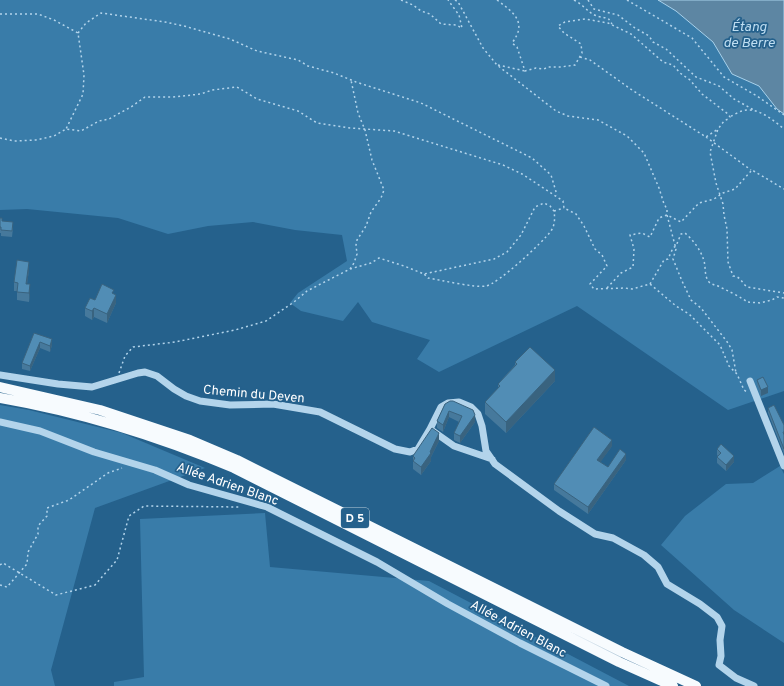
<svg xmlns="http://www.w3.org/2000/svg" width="784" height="686" viewBox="0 0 784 686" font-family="Overpass,sans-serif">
	<rect width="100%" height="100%" fill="#25618c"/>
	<path fill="#397ca9" d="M0,0H663L784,72V391L728,410L577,306L439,372L417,359L430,340L372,322L358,302L343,321L301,311L290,303L298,293L347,261L342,235L295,230L253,222L208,226L168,234L118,218L27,209L0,210Z
		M0,405L29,410L122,433L205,468L95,508L51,670L55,686H0Z
		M780,466L784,474V643L734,610L661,545L685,516L726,484L753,483Z
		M265,513L270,567L429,581L629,686H114V682L144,677L140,519Z"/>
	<path fill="#5d86a3" stroke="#a7d1eb" d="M658,0H784V114L777,109L759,86L732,74L713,42L676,11Z"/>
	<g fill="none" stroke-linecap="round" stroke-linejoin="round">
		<path stroke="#b3d4eb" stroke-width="1.5" stroke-dasharray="2 3" stroke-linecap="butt" d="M401,0L413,5L421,11L430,14L441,24L456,25L462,28L459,15L448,0
			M455,0L458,2L463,11L483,48L497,65L556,111L568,116L598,120L627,136L644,153L659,188L664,204L667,209V215L676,249L673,259L682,281L691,300L701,308L728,343L732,350L736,373
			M497,0C513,12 528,22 512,43L517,47L525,71L536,68L544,69L548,67H561L575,65L582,53L581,44L564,33L558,26L565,22L585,19L608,23L631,34L663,62L673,65L680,73L690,80L702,94L728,114L730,117L728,119L724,121L718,129L710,152L716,183L723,204L724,215L727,229L728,262L733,276C740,276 742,283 747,287L784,293
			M574,0C590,9 587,16 608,18L612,24
			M588,0L594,9L618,15L635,28L649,36L653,42L666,49L696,77L719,86L734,99L754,110
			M627,0L692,38L724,77L757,96L784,115
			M0,14H38L54,20L78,33L84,75L83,94L66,129
			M78,33L86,23L101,13L165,22L184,26L230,39L257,51L298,60L308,66L334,73L356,82L421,103L532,158L551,175L557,195
			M580,57L590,60L632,90L706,137L718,129
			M498,65L525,71
			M731,116C734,115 738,112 742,111C757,106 773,120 784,129
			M706,137L751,170
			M0,138L14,141L36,140L54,136L66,129L81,131L99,121L109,119L118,114L131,107L145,97H173L201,94L212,90L237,87L257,99L298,111L317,123L350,128L394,131L503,165L522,174L563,201L564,208L576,214L584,226L595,249L602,255L607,266L590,284L594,289L625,288L632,289L650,284L676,306L689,314L720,345L729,366L737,374L744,390L747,392
			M554,211L564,208
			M350,269L371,263L379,258L404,266L424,274L494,259L507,252L521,235L535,207L544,203L550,206L554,211C555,218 555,225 551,231C543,242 498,284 486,286C474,288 441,280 428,278L424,274
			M650,284L664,260L668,259L673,248L676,246L681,234L685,233C693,240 701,250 704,261C706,268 704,276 709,282C712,285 716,285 720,287C726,290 743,298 747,302L760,303L772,300L777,297L784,298
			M607,288L621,273L633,267L634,249L630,235L642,233L650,237L659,218L667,215L681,222L699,203L714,199L723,193L735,189L752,170L784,189
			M119,373L125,356L133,347L175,342L235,330L266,321L294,302L307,291L350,269L354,263L357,254L356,245L357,240L366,226L371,212L381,198L384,190L372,160L365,130L358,113L351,80
			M0,565L3,563L56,595L95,585L117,560L129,516L144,506L239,507
			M0,585L7,587L27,564L28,552L38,534V526L47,516V508L69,500L108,473L122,468"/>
		<path stroke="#b3d4eb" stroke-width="7" d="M0,375L58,384L92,387L138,373L145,372L157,376L174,389L186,396L200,401L230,405L273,404L320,412L395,449L410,452L418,449L430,429
			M750,381L784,466
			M0,422L40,431L94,452L155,470L189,485L267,507L377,562L448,604L520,643L606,686
			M492,459L454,446L430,429L441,407L448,403L459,402L471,407L478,414L482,426L486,451L495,464L559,511L595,534L613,538L644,555L658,567L667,584L700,604L717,617L722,626L720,640L721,656L719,665L736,678L754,686"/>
		<path stroke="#f7fbfe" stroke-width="10" d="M0,387L100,410L190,440L237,460L622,652L696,686
			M0,398C81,412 158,436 234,468L619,662L673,686"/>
	</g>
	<path fill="#46799c" d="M0,218L2,221L13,228L12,237L1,236V233H0Z
		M29,270L27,284L30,293L29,302L17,300V291H14V282Z
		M114,294L116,303L107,323L94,317L92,320L85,316V308L95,300Z
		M34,333L52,345L50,352L40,348L30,371L22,369V363Z
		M515,362L555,381L506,433L485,414V402L498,389V384L515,365Z
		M757,380L768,393L761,396L757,385Z
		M445,404L475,422L460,443L454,440V433L459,422L449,417L443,432L437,428V421Z
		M768,408L784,425V454L768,413Z
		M439,441L431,457V461L421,475L413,469V456Z
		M612,446L600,462L608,467L626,460L588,514L554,490V484Z
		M717,449L734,462L726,471L717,463V457L718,456L717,455Z"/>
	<path fill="#39637f" d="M29,262V270L26,292V284Z
		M30,284V293L29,302V293Z
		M116,295V303L107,323V314Z
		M94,308V317L92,320V311Z
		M52,339V345L50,352V346Z
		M40,342V348L30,371V366Z
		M555,370V381L506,433V422Z
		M768,387V393L761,396V390Z
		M449,411V417L443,432V425Z
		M475,415V422L460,443V436Z
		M439,433V441L431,457V461L421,475V467L430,452Z
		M612,440V446L597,467V460Z
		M626,454V460L588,514V507Z
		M734,456V462L726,471V465Z"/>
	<path fill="#518db5" stroke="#39637f" d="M0,218H2V221L13,222L12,231L1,230V227H0Z
		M17,260L29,262L26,284H30L29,293L17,292L18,283L14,282Z
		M102,284L114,290L112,293L116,295L107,314L94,308L92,311L85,308L90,298L95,300Z
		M34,333L52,339L50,346L40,342L30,366L22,363Z
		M530,347L555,370L506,422L485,402L500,386L498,384L517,364L515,362Z
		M763,377L768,387L761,390L757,380Z
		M450,401H453L473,410L475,415L460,436L454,433L462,416L449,411L443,425L437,421L445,404Z
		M774,405L784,425V432H783L784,435V449L768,408Z
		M594,427L612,440L597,460L608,467L620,449L626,454L588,507L554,484Z
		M432,428L439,433L430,452L431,453L421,467L413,461L415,458L413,456Z
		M721,444L734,456L726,465L717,457L721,453L717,449Z"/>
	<g text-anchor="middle" stroke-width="3.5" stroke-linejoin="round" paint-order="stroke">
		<rect fill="#25618c" stroke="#bed0dc" stroke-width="1" x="341" y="508" width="28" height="20" rx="3"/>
		<g font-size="12" font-weight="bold" fill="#fff">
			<text x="355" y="522">D 5</text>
		</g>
		<g font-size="13" fill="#fff" stroke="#25618c">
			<text transform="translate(254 393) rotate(5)" y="5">Chemin du Deven</text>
			<text transform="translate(228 483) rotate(19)" y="5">Allée Adrien Blanc</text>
			<text transform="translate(519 628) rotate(28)" y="5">Allée Adrien Blanc</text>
		</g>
		<g font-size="14" font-style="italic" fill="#bfdef2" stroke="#25618c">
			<text x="749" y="31">Étang<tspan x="749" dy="16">de Berre</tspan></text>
		</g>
	</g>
</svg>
